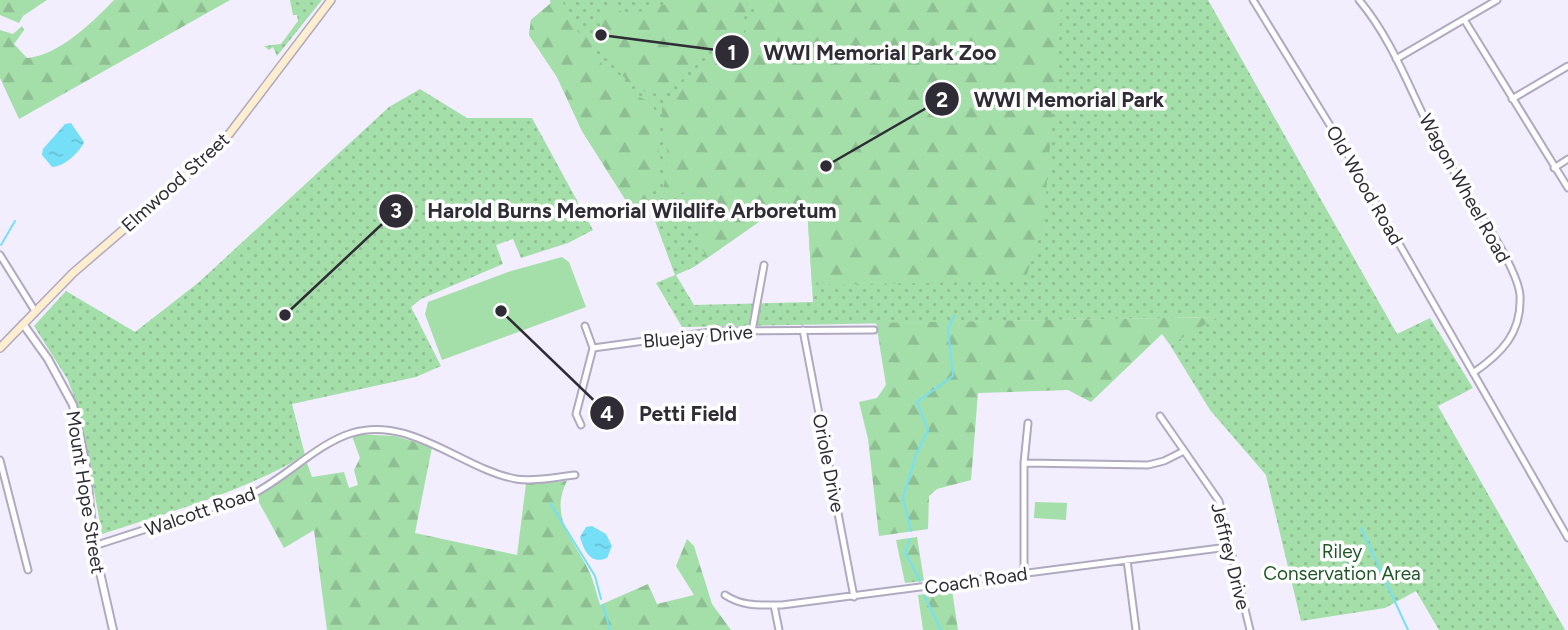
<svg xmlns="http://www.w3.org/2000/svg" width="1568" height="630" viewBox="0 0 1568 630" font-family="Figtree,sans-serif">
	<defs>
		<pattern id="green-dots" width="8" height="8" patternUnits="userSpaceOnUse" patternTransform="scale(1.75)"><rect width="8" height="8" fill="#a4dea9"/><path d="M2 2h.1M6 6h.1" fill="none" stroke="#8ebf92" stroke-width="1.8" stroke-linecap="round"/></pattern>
		<pattern id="forest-firs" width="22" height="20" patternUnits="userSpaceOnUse" patternTransform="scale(1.75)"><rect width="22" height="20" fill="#a4dea9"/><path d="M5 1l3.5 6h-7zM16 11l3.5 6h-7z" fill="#8ebf92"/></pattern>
		<pattern id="water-ripples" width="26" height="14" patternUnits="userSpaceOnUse" patternTransform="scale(1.75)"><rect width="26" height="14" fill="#76dff8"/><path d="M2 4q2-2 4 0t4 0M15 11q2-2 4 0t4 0" fill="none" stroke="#66c0d5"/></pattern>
	</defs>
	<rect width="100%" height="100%" fill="#f2eefd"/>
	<path fill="url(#green-dots)" fill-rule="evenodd" d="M290,0H322L277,56L273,47L269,50L264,46L281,44L298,21L297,15H293Z
		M550,0H1208L1397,334L1430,318L1473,388L1438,406L1565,630H1439L1416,591L1385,608L1301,621L1266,475L1210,410L1170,345L1216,317L682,327L656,283L675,275L648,202L632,210L582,131L557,77L529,35L531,20L551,3ZM807,206L813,302L694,305L676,275L694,267L773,212Z
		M420,89L467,118H532L593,230L568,243L521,258L513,239L496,245L503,264L421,299L411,307L441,366L416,377L292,404L305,455C241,493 172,511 102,534L79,410L68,380L34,326L66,291L135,332L198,283L389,107Z"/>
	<path fill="url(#forest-firs)" d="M0,0H47L23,16L19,23L0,15Z
		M114,0H230L19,119L0,78V30L13,34L22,26L24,30L14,44L27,58C58,56 93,22 114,0Z
		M550,0L562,1L580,36H590C600,70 619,92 653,102C658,136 665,171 648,202L632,210L582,131L557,77L529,35L531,20L551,3Z
		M674,0H747C746,38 723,37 698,57C689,64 687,76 679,83C643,114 615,69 599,41L604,37L596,14L614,6L625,15L643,11L642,8L651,4L669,5Z
		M754,0H1058L1061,9L1044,218L1025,281L812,285L807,206L773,212L706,259L685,192L669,196L663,191L668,159L661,104L680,93L701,63L744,34L754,17Z
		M1218,317L1170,345L1162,334L1091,402L1068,390L978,393L971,480L937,489L929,496L928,529L879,536L868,439L859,402L877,398L886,385L876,323Z
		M354,434L395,436L432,447L415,533L517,555L526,484L567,481C548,518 576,542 590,573C594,583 597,595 600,605L648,584L657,604L694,595L676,566L687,539L694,546L712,604L731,630H327L314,530L284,548L256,497L307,463L312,477L344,472L349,488L358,485L354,470L360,458L352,436Z
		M917,537L924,581L905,583L896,540Z
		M952,590L958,630H923L918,595Z"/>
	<path fill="#a4dea9" d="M562,257L569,262L586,307L442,360L425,314L428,302L511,271Z
		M1035,502L1067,503L1066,520L1034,518Z"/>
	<path fill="url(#water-ripples)" d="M71,123L84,142C80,152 64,167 52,167L42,155L43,149L65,124Z
		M592,526L606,534L612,546L607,558C591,565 584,551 580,537L586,527Z"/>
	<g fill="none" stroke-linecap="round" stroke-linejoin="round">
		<path stroke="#76dff8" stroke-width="2" d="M1,245L15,221
			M550,503L595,576L601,599
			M1361,528L1408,630
			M911,531L903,498L916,455L928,430L917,402L953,376L948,329L954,316
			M910,539L905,552L920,581
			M925,597L941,630
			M603,605L610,630"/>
		<g stroke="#b0a9c0" stroke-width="9">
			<path id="minor" d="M1253,0L1347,153L1568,538
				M1359,0C1396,44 1413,100 1441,150C1459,183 1517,263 1520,295C1522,333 1502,353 1473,373
				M1465,21L1568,188
				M1396,59L1497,0
				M1512,99L1568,66
				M1554,168L1568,159
				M0,255L35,311
				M803,330L854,597
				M752,331L764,265
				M593,348L718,331L874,330
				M1160,416L1219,501L1250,630
				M581,425L576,414L593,348L585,326
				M0,460L28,570
				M1024,463L1148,465L1164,461L1184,451
				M94,546L251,495C284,479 318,443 352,433C410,415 462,469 516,479C535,482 556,477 575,475
				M1127,560L1136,630
				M1024,574V463L1028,423
				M725,595C743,607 761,605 782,605L1228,547
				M774,605L779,630"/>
		</g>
		<g stroke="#b0a9c0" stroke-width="10">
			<path id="tertiary" d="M23,324L48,359L73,405L86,466L94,546L113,630"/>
		</g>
		<g stroke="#b0a9c0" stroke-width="10">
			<path id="secondary" d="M0,348L73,273L208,157L230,133L331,0"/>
		</g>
		<use href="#minor" stroke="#fff" stroke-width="5"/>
		<use href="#tertiary" stroke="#fff" stroke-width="6"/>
		<use href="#secondary" stroke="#fceece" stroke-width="7"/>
	</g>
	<g text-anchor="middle" stroke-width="7" stroke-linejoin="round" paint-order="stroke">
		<g font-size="19" fill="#2f2c35" stroke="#fff">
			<text transform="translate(175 182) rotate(-42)" y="7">Elmwood Street</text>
			<text transform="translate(1365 185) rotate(60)" y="7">Old Wood Road</text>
			<text transform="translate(1465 188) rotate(61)" y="7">Wagon Wheel Road</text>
			<text transform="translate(698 336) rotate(-5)" y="7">Bluejay Drive</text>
			<text transform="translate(829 463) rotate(79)" y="7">Oriole Drive</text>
			<text transform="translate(86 492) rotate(81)" y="7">Mount Hope Street</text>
			<text transform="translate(200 511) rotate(-19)" y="7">Walcott Road</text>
			<text transform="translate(1231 556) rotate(76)" y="7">Jeffrey Drive</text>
			<text transform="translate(976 580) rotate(-8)" y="7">Coach Road</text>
		</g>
		<g font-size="19" fill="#1f5729" stroke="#fff">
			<text x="1342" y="558">Riley<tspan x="1342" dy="22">Conservation Area</tspan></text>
		</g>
	</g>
	<path fill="none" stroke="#2f2c35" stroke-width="2.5" d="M601 35L732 52M826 166L942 99M285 315L396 211M501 311L607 413"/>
	<g fill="#2f2c35" stroke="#fff" stroke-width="2.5">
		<circle cx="601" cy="35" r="7"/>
		<circle cx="826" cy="166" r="7"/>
		<circle cx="285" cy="315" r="7"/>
		<circle cx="501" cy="311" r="7"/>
		<circle cx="732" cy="52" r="18"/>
		<circle cx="942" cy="99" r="18"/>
		<circle cx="396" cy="211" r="18"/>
		<circle cx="607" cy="413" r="18"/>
	</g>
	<g font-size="21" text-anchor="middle" font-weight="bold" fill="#fff">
		<text x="732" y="60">1</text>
		<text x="942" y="107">2</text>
		<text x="396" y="218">3</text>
		<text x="607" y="421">4</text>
	</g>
	<g font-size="21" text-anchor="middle" font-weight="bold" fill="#2f2c35" stroke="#fff" stroke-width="7" stroke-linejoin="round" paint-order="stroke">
		<text x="880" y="60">WWI Memorial Park Zoo</text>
		<text x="1069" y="107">WWI Memorial Park</text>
		<text x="632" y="218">Harold Burns Memorial Wildlife Arboretum</text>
		<text x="688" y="421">Petti Field</text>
	</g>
</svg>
